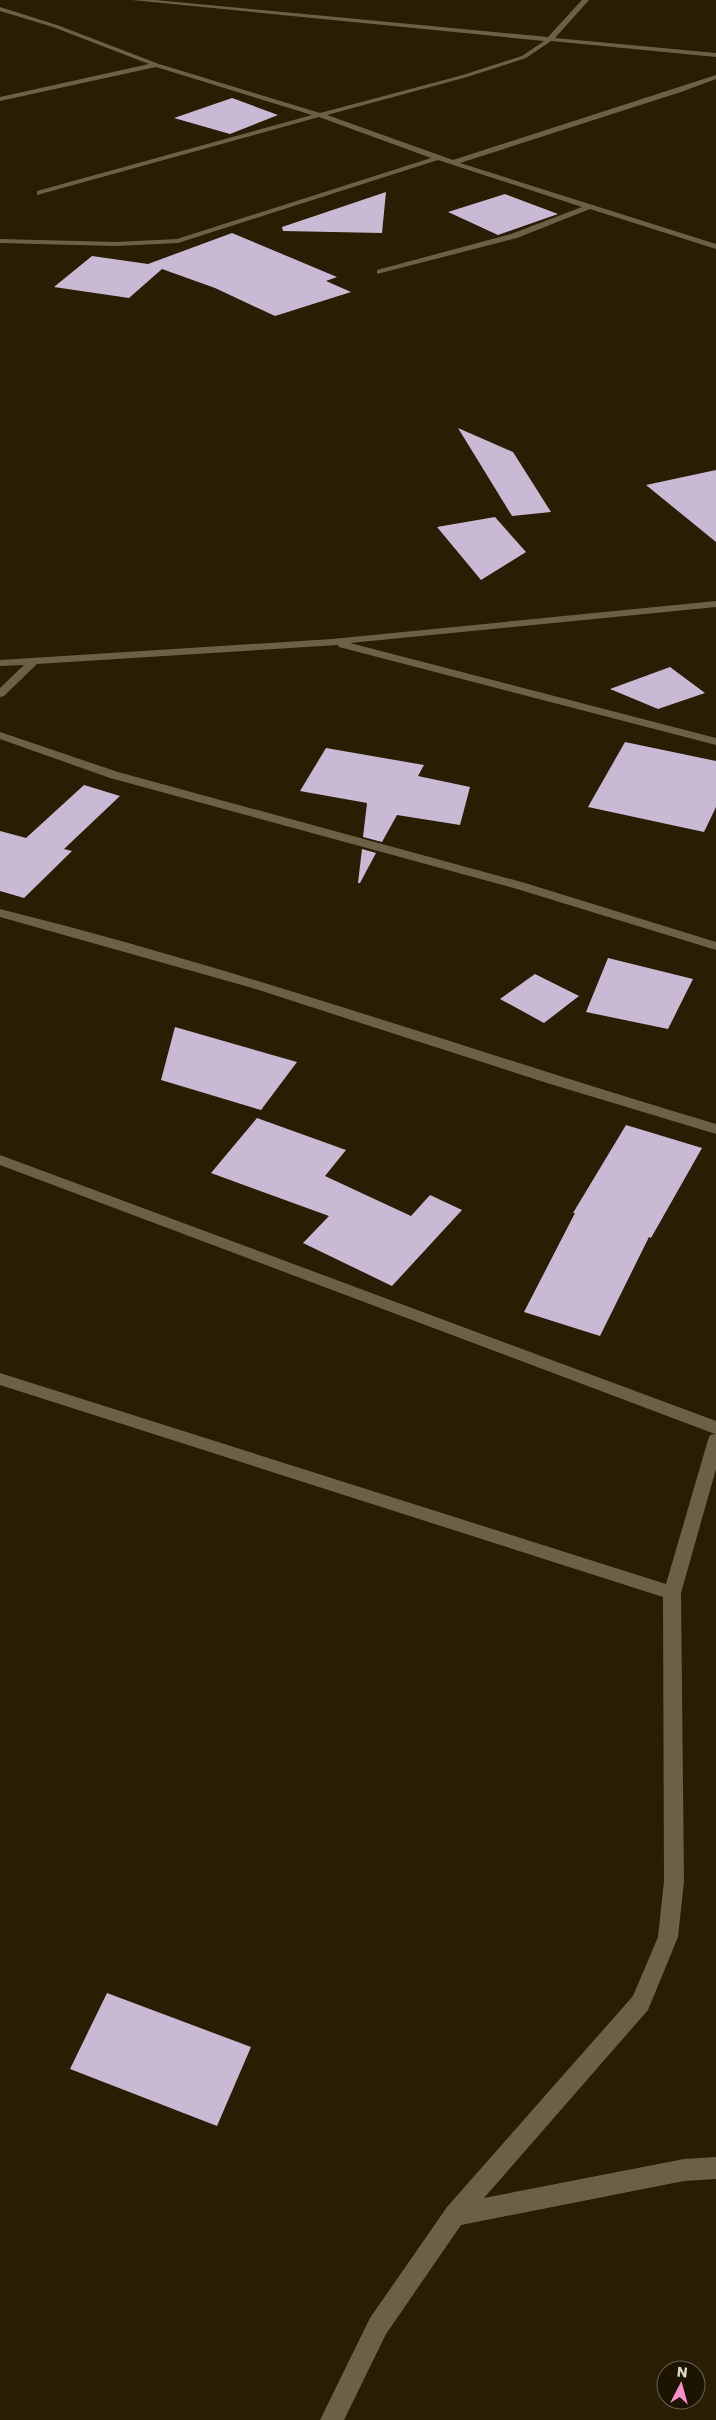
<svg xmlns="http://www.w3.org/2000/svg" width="716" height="2420" viewBox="0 0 716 2420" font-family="Poppins,sans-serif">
	<rect width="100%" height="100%" fill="#271e04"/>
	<path fill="#cab9d4" d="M232,98L278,115L230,134L174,118Z
		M386,192L382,233L283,231L282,227Z
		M505,194L558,214L498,235L448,212Z
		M232,233L337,277L326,281L351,292L275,316L215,288L162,269L129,298L54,287L92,256L148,264Z
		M458,428L513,452L551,512L512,516Z
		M716,470V542L646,485Z
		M495,517L526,552L481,580L437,527Z
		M670,667L705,693L658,709L610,689Z
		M625,742L716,761V807L704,832L588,807Z
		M326,748L424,765L418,776L470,787L460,825L397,815L382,842L363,837L367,803L300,791Z
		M84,785L120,796L64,849L72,851L24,898L0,891V831L26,838Z
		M362,849L376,853L360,883H358Z
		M608,958L693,979L668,1029L586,1012Z
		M535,974L579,996L544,1023L500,999Z
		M175,1027L297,1062L261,1110L161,1080Z
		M257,1118L346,1150L325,1176L411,1216L430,1195L462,1210L392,1286L303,1243L329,1216L211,1173Z
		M626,1125L702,1148L651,1238L649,1237L600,1336L524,1312L575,1213H573Z
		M107,1993L251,2047L217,2126L70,2069Z"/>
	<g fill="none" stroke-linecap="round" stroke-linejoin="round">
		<path fill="#6c6146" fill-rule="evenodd" d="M132,0H155L548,37L582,0H589L555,38L716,53V57L551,41L526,58L467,77L327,115L453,160L716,75V79L681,92L460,163L716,244V249L590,209L517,238L377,274V270L511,234L582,207L438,160L178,243L116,246L0,243V239L116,242L177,239L431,158L319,117L37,195V191L312,115L156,67L0,101V97L149,64L53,27L0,11V7L57,25L159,64L320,113L463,75L522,56L544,41Z
			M716,601V607L350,643L716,738V745L339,647L338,645L37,664L4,696L0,697V688L24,665L0,666V660L332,639Z
			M0,732L118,772L525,883L716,942V950L517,889L110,778L0,739Z
			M0,909C242,969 477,1053 716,1124V1134L547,1083L249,987L0,917Z
			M0,1155L716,1421V1469L681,1593L684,1881L678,1937L648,2010L484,2198L684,2159L716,2157V2179L684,2181L461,2225L386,2334L344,2420H320L370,2318L447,2207L633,1996L658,1937L664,1881L663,1597L0,1385V1373L666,1584L708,1440L710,1435L715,1434L0,1165Z"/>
	</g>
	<g transform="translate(681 2385) rotate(6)"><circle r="24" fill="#1d1400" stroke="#6a6250"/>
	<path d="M0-4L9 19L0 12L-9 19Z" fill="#f890cc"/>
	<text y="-8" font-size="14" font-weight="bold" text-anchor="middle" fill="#ddd7c8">N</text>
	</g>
</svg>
